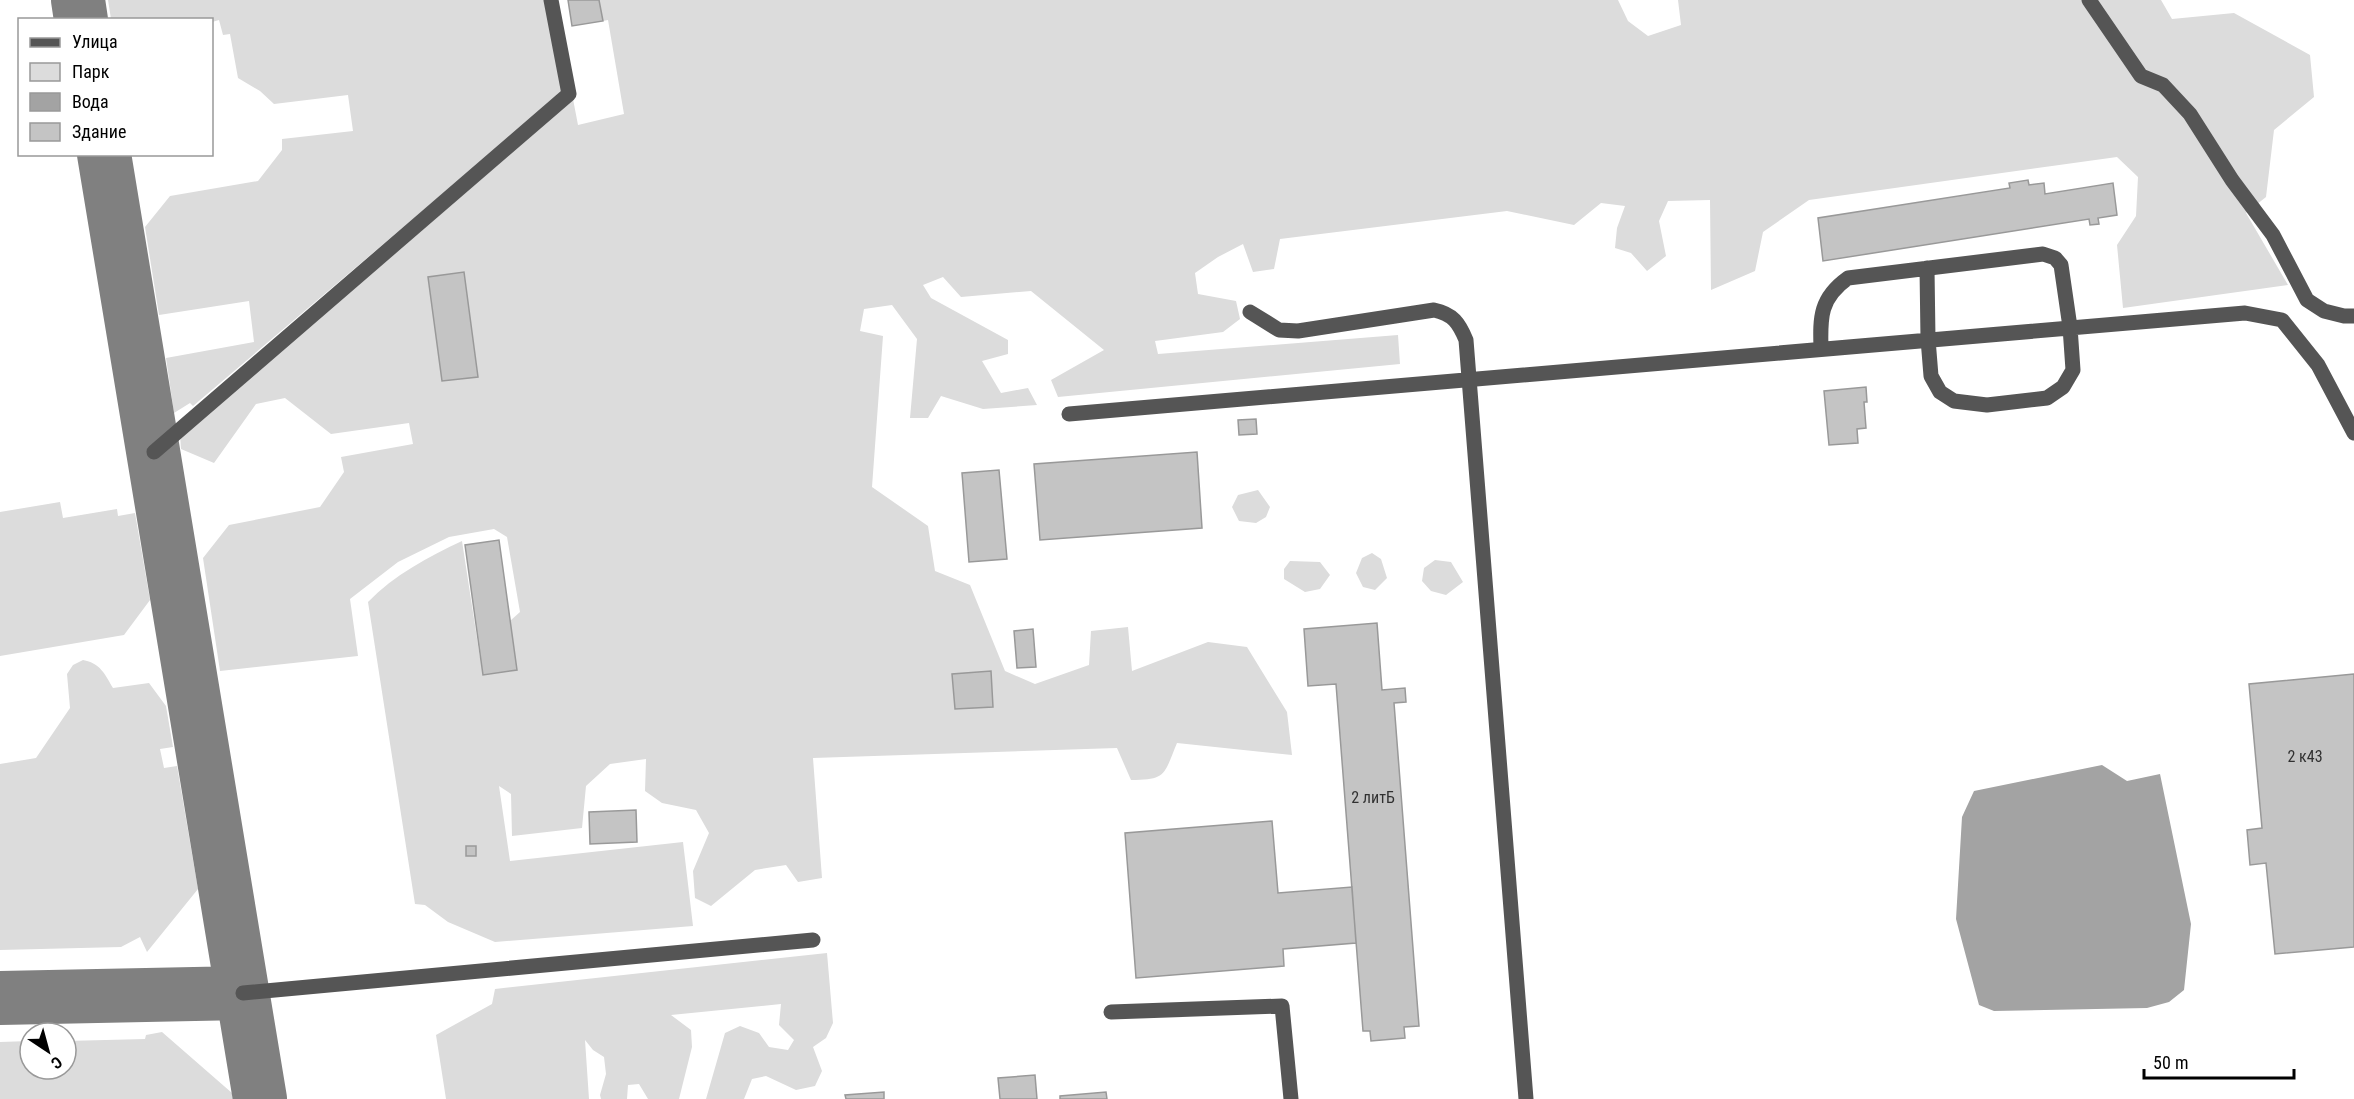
<svg xmlns="http://www.w3.org/2000/svg" width="2354" height="1099" viewBox="0 0 2354 1099" font-family="'Roboto Condensed',sans-serif">
	<rect width="100%" height="100%" fill="#fff"/>
	<path fill="#dcdcdc" fill-rule="evenodd" d="M108,0H545L562,92L193,406L190,403L174,413L166,358L254,342L249,301L159,315L145,227L170,196L258,181L282,150V139L353,131L348,95L274,104L260,91L238,78L230,34L223,35L219,20L212,22V20L111,19Z
		M599,0H1618L1628,21L1648,36L1681,25L1678,0H2161L2172,19L2234,13L2310,55L2314,97L2274,130L2266,197L2246,213L2288,285L2123,308L2117,245L2136,216L2138,177L2117,157L1809,200L1763,232L1755,271L1711,290L1710,200L1668,201L1659,221L1666,256L1647,271L1631,253L1615,248L1617,228L1625,206L1601,203L1574,225L1507,211L1280,239L1274,269L1253,272L1243,244L1218,257L1195,273L1198,294L1236,301L1240,319L1223,332L1155,341L1158,354L1398,335L1400,364L1058,397L1051,380L1104,350L1031,291L961,297L943,277L923,285L931,298L1008,340V354L982,361L1001,393L1028,388L1037,405L983,409L941,396L928,418H910L917,339L892,305L864,309L860,331L883,336L872,487L928,526L935,571L970,585L1005,671L1035,684L1089,665L1091,631L1128,627L1132,671L1208,642L1247,647L1287,712L1292,755L1177,743C1164,774 1167,780 1131,780L1117,748L813,758L822,878L798,882L786,865L755,870L711,906L695,898L693,871L709,833L696,810L662,803L645,791L646,759L610,764L586,786L582,828L512,836L511,794L499,786L510,861L683,842L693,926L495,942L448,922L425,905L415,904L368,602C394,575 428,557 462,541L480,658L490,639L520,612L507,537L494,529L449,537L398,562L350,599L358,656L220,671L203,558L229,525L320,507L344,472L341,457L413,444L409,423L331,434L285,398L256,404L214,463L181,449L180,435L402,248L573,99L578,125L624,114L608,20L603,21ZM464,273L478,376L443,381L428,278Z
		M1258,490L1270,507L1266,517L1256,523L1239,521L1232,507L1238,495Z
		M60,502L63,518L117,509L118,516L135,513L150,600L124,635L0,656V512Z
		M1372,553L1381,559L1387,578L1375,590L1363,587L1356,573L1362,558Z
		M1435,560L1451,562L1463,582L1446,595L1431,591L1422,581L1424,568Z
		M1290,561L1320,562L1330,575L1320,589L1305,592L1284,579V569Z
		M83,660C100,663 105,674 113,688L149,683L166,706L173,747L160,749L164,768L177,766L198,889L147,952L140,937L121,947L0,950V764L36,758L70,708L67,674L73,665Z
		M827,953L833,1023L826,1038L813,1047L822,1071L815,1086L796,1090L766,1076L752,1079L744,1099H706L725,1033L740,1026L759,1033L769,1047L788,1050L794,1040L779,1025L781,1004L671,1015L691,1030L692,1047L679,1099H648L639,1084L628,1085L627,1099H601L600,1095L606,1074L604,1057L593,1050L585,1040L589,1099H446L436,1035L492,1004L495,989Z
		M162,1032L232,1093L233,1099H0V1042L30,1041V1069H66V1041L145,1039L146,1035Z"/>
	<path fill="#a3a3a3" d="M2102,765L2127,781L2160,774L2191,924L2184,990L2169,1002L2147,1008L1994,1011L1979,1005L1956,919L1962,817L1974,791Z"/>
	<g fill="none" stroke-linecap="round" stroke-linejoin="round">
		<path stroke="#808080" stroke-width="54" d="M78,0L81,20
			M104,154L260,1099
			M0,998L243,993"/>
	</g>
	<path fill="#c4c4c4" stroke="#999" stroke-width="1.5" d="M568,0H599L603,21L572,26Z
		M2028,180L2029,185L2044,183L2045,194L2113,183L2117,215L2098,218L2099,224L2090,225L2089,219L1823,261L1818,218L2010,188L2009,183Z
		M464,272L478,377L442,381L428,277Z
		M1866,387L1867,402H1864L1866,428L1857,429L1858,443L1829,445L1824,391Z
		M1256,419L1257,434L1239,435L1238,420Z
		M1197,452L1202,528L1040,540L1034,464Z
		M999,470L1007,559L969,562L962,473Z
		M499,540L517,670L483,675L465,545Z
		M1377,623L1382,690L1405,688L1406,702L1394,703L1419,1026L1404,1027L1405,1038L1371,1041L1370,1031H1363L1336,684L1308,686L1304,629Z
		M1033,629L1036,667L1017,668L1014,631Z
		M991,671L993,707L955,709L952,674Z
		M2354,674V947L2275,954L2266,863L2250,865L2247,830L2262,828L2249,684Z
		M636,810L637,842L590,844L589,812Z
		M1272,821L1278,893L1352,887L1356,943L1283,949L1284,966L1136,978L1125,833Z
		M466,846H476V856H466Z
		M1035,1075L1037,1099H1000L998,1078Z
		M884,1092V1099H846L845,1095Z
		M1106,1092L1107,1099H1060V1096Z"/>
	<g fill="none" stroke-linecap="round" stroke-linejoin="round">
		<path stroke="#555" stroke-width="15" d="M2089,0L2141,76L2163,85L2190,114L2232,180L2273,235L2307,300L2324,311L2344,316H2354
			M1250,312L1279,330L1298,331L1434,310C1453,314 1459,323 1466,340L1526,1099
			M1821,348C1820,317 1820,298 1848,278L2043,254L2055,258L2061,265L2070,327L2073,370L2063,387L2047,398L1987,405L1954,401L1940,392L1931,376L1928,339L1927,268
			M1069,414L2245,313L2282,320L2318,365L2354,433
			M154,452L569,94L551,0
			M243,993L813,940
			M1111,1012L1282,1006L1291,1099"/>
	</g>
	<g text-anchor="middle" stroke-width="6" stroke-linejoin="round" paint-order="stroke">
		<g font-size="16" fill="#313131">
			<text x="2305" y="762">2 к43</text>
			<text x="1373" y="803">2 литБ</text>
		</g>
	</g>
	<rect x="18" y="18" width="195" height="138" fill="#ffffff" stroke="#999999" stroke-width="1.5"/>
	<rect x="30" y="38" width="30" height="9" fill="#555555" stroke="#999999" stroke-width="1.5"/>
	<text x="72" y="48" font-size="18" fill="#000000">Улица</text>
	<rect x="30" y="63" width="30" height="18" fill="#dcdcdc" stroke="#999999" stroke-width="1.5"/>
	<text x="72" y="78" font-size="18" fill="#000000">Парк</text>
	<rect x="30" y="93" width="30" height="18" fill="#a3a3a3" stroke="#999999" stroke-width="1.5"/>
	<text x="72" y="108" font-size="18" fill="#000000">Вода</text>
	<rect x="30" y="123" width="30" height="18" fill="#c4c4c4" stroke="#999999" stroke-width="1.5"/>
	<text x="72" y="138" font-size="18" fill="#000000">Здание</text>
	<g transform="translate(48 1051) rotate(144)"><circle r="28" fill="#ffffff" stroke="#999999" stroke-width="1.5"/>
	<path d="M0-4.5L10 22L0 15L-10 22Z" fill="#000000"/>
	<text y="-9" font-size="16" font-weight="bold" text-anchor="middle" fill="#000000">С</text>
	</g>
	<path d="M2144 1069v9h150v-9" fill="none" stroke="#000000" stroke-width="3"/>
	<text x="2153" y="1069" font-size="18" fill="#000000" stroke="#ffffff" stroke-width="4.5" paint-order="stroke">50 m</text>
</svg>
